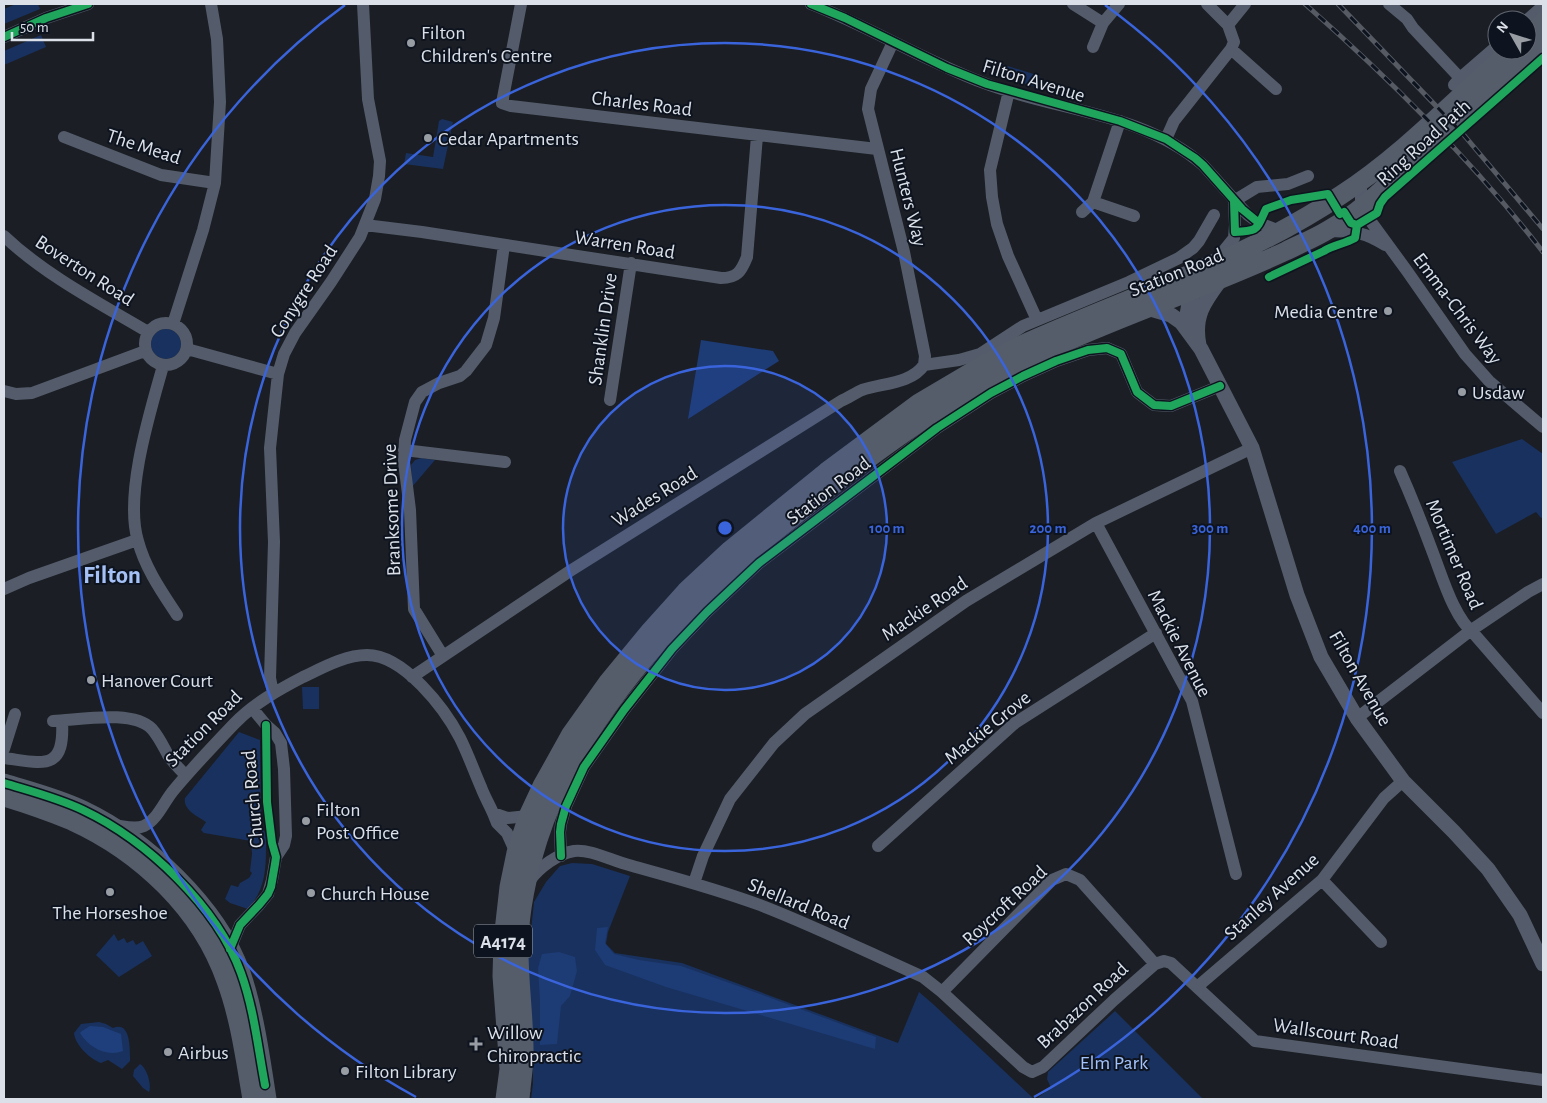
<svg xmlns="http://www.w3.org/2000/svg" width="1547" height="1103" viewBox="0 0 1547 1103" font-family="'Alegreya Sans',sans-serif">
	<rect width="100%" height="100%" fill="#1b1e24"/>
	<path fill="#19315e" d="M16,4H38L40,9L4,24V9Z
		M41,35L46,47L4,65V51Z
		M998,63L1040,76L1036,87L993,74Z
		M442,119L453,122L443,169L404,164L406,153L433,157L439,121Z
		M151 344a15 15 0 1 1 30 0a15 15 0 1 1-30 0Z
		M1522,439L1543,454V517L1541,518L1536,512L1496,534L1452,462Z
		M421,458L435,460L412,487L411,465L415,460Z
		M302,687H319V709H303Z
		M239,732L260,740L261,826C267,833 266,840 266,849C266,872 264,891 248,909L230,903L225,899L231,885L238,887L240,883L249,878L252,873L250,871L252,854L251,841L204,833L201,830L206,822C197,816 183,810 185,798Z
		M572,863L592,864L630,876L608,932L606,944L615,953L682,963L898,1043L919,992L933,1004L1034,1099H531L533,1084V1048L527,969L534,902L546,882L560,866Z
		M114,934L118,941L124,938L127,943L133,940L136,945L143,941L152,956L119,977L96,955Z
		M1115,1011L1203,1099H1036L1051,1088L1047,1079L1048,1072Z
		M99,1022L106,1024L113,1028C131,1020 130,1050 130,1061L122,1069L108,1060L101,1063C90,1059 75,1045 74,1033L81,1024Z
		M140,1064C147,1068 152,1085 149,1092L143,1088L133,1076L134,1070Z"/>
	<path fill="#1d3b75" d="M701,340L773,351L779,361L688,419Z
		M608,927L605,943L614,954L639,960L681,966L741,987L876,1037L875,1049L666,987L605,965L595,950L597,928Z
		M559,952L575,957L577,971L570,996L561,1006L557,1044L540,1045V1001L538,968L542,954Z"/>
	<path fill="#1f3f7c" d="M90,1026L103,1027L121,1034L123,1051C107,1057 89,1048 80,1033L82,1031Z"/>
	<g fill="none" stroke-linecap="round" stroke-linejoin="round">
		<path stroke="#545c6b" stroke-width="12" d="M521,4L502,103L511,106L877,149
			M811,4C870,27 925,61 984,83C1056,111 1142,112 1203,165L1248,215L1259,223L1280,231
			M1073,4L1103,23
			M1389,4L1407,19L1413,28L1460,78
			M1527,20L1543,6
			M1228,25L1245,4
			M4,37L46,18L88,4
			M893,42L871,89L868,109L904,252L925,356L924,365
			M1093,47L1103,23L1119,4
			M1231,49L1276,89
			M1454,85L1460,78L1497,46
			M1009,91L990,170L992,197L997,224L1008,256L1037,320
			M64,137L161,175L215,183
			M1166,139L1174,121L1231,49L1234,42L1228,25L1207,4
			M1361,182V208L1407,271L1465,354L1489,381L1543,427
			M1234,201L1257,187L1288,184L1308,176
			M1093,202L1120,121
			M1082,212L1093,202L1134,216
			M365,225L422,232L721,278C737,278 741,272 747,257L757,136
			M1329,231C1354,232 1363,231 1385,245
			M4,236C45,275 99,303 148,332
			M1217,259L1234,238L1235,225L1234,201
			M145 344a21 21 0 1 1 42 0a21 21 0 1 1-42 0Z
			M173,324L203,230L215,183L220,102L217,39L211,4
			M187,349L278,374
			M924,365L959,360L980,354L1023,326L1129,282L1179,258L1193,248L1199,241L1214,215
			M163,366C150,412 124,495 138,541C145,568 162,592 177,615
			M4,391L16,394L32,393L145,351
			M610,400L631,263
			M404,450L505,462
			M1400,471C1412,498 1423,526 1433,553C1443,579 1454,618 1475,635L1543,713
			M1096,523L1192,701L1236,874
			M4,589L29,578L137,540
			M443,656L414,609L410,510L404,462L405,440L415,402L422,392L439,383L460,376L466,371L486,345L494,318L504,245
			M412,677L570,571L841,401C848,398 855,393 862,390C882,383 911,384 924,365
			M273,693L270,678L274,542L270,448L278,374L284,354L295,333L331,282L360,237L375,199L379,176L380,161L368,99L363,4
			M1357,718L1470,631L1528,592L1543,584
			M53,721C79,720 133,709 152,729C159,737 163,746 168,755C173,763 180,769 186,776
			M4,749L15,714
			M4,758C43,763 65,772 62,721
			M493,813L507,818L528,816
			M114,825C123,826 135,830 144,826C157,820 164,802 173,791C192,768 213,746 234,724C253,704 278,690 303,677C322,668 345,655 367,655C404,655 445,709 460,738C468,754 474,771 481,787C485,798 491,807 495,818L497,823L507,833L516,853
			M878,846L1015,723L1156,633
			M561,856L560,832L561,824L566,806L584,767L624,710L672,649L707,612L759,563L937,428L991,393L1023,376L1056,361L1088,350L1107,348L1121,354L1137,392L1154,405L1171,406L1220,386
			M530,880C540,867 557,854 574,851C591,849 612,861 629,865C672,877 717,889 760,905C815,926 869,953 923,977L942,992L1023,1067L1032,1072L1043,1067L1114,1000L1155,964L1164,961L1171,963L1255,1041L1543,1080
			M1322,880L1381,942
			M694,883L703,856L730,799L774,743L805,714L966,601L1096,523L1252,448
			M230,949L240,925L259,905L268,894L272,880L276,857L284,845L286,836L284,769L281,743L275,733L266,725L252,708
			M1197,987L1322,880L1384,798L1403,781
			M942,992L1052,880L1066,874L1080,880L1155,964"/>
		<path stroke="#545c6b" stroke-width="15" d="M1147,308L1171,315L1181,322L1187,330L1201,349L1252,448L1297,595L1321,657L1357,718L1403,781L1454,832L1488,869L1520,915L1543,964
			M1187,330C1186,314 1188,298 1198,285
			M1199,345C1193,315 1205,301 1222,278"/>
		<path stroke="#555d6b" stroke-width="19" d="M1527,36L1543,22
			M4,783C30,791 58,798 83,810C146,840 217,906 241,973C254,1010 261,1060 267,1099
			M4,797C27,804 50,812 72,821C140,852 201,909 226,981C240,1019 245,1059 252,1099
			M521,1090L509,1069L502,976L503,940L509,887L516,853L528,816L542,786L571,734L608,682L650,631L686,591L730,550L826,472L919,403L985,364L1019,346C1127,297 1243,261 1341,195C1404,154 1455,99 1511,50
			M505,1099L509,1069
			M520,1099C521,1086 523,1073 524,1060C525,1020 518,981 519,941C520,908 528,872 538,840C571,735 658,634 740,561C763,540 789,521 813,501C881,447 952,396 1030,358C1114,318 1202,290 1286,251C1300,244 1315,238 1328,230C1361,212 1387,185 1414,160C1457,122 1499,81 1543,44"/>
		<g stroke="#555a63" stroke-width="5">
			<path id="rail" d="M1305,4C1391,80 1473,161 1543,252
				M1338,4L1463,134L1543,229"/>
		</g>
		<use href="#rail" stroke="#0e141f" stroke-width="3" stroke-dasharray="9" stroke-linecap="butt"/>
		<g stroke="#0e141f" stroke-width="11">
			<path id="cycleway" d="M811,4L845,18L947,68L987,84L1120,121L1166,139L1195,158L1203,165L1242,209L1259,223
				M4,37L46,18L88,4
				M1234,201L1235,232C1259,231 1256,230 1266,209L1291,200L1328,194L1340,214L1344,212L1351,223L1357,225
				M1357,225L1377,213L1380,204L1385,197L1543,58
				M1269,277L1324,251C1334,245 1344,244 1355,238L1357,225
				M4,783C30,791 58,798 83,810C146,840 217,906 241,973C254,1009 258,1048 265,1085
				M561,856L560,832L561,824L566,806L584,767L624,710L672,649L707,612L759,563L937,428L991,393L1023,376L1056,361L1088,350L1107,348L1121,354L1137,392L1154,405L1171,406L1220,386
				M230,949L240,925L259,905L268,894L271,887L275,864L276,857L272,843L267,802L266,725"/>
		</g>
		<use href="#cycleway" stroke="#20a55d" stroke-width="8"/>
	</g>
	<circle cx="725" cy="528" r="162" fill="#3a64db" fill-opacity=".12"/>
	<g fill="none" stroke="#3a64db" stroke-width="2.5">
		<circle cx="725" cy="528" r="162"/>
		<circle cx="725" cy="528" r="323"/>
		<circle cx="725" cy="528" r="485"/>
		<path d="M416 1097A647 647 0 0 1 345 5M1105 5A647 647 0 0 1 1034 1097"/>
	</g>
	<g fill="#989da4" stroke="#0e141f" stroke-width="2">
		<circle cx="411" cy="43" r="5"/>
		<circle cx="428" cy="138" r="5"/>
		<circle cx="1388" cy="311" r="5"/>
		<circle cx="1462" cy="392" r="5"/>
		<circle cx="91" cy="680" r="5"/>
		<circle cx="306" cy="821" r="5"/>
		<circle cx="110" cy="892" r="5"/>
		<circle cx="311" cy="893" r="5"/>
		<path d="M473.5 1036.5h5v5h5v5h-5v5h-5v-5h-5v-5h5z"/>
		<circle cx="168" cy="1052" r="5"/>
		<circle cx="345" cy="1071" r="5"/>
	</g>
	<g text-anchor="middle" stroke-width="4" stroke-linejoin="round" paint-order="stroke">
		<rect fill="#0e141f" stroke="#9ea4ac" stroke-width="1" x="474" y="924.5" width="58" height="33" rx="4"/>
		<g font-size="19" font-weight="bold" fill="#dce1e9">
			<text x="503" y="948">A4174</text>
		</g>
		<g font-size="20" fill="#dce1e9" stroke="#0e141f" text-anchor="start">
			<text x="421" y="39">Filton<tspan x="421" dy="23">Children's Centre</tspan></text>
			<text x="438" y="145">Cedar Apartments</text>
			<text x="1378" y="318" text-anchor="end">Media Centre</text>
			<text x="1472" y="399">Usdaw</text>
			<text x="101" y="687">Hanover Court</text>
			<text x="316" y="816">Filton<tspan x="316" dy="23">Post Office</tspan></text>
			<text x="321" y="900">Church House</text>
			<text x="110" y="919" text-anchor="middle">The Horseshoe</text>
			<text x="487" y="1039">Willow<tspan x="487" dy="23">Chiropractic</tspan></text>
			<text x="178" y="1059">Airbus</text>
			<text x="355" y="1078">Filton Library</text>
		</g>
		<g font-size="20" fill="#dce1e9" stroke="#0e141f">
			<text transform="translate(1034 80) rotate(17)" y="7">Filton Avenue</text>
			<text transform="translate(642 103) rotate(7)" y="7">Charles Road</text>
			<text transform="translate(1423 142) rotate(-42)" y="7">Ring Road Path</text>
			<text transform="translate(144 146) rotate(18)" y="7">The Mead</text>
			<text transform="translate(909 197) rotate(76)" y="7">Hunters Way</text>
			<text transform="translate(625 244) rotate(9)" y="7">Warren Road</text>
			<text transform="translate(85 270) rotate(33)" y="7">Boverton Road</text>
			<text transform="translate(1176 272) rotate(-22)" y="7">Station Road</text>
			<text transform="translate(303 291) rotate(-57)" y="7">Conygre Road</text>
			<text transform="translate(1458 308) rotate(53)" y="7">Emma-Chris Way</text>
			<text transform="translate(602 329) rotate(-82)" y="7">Shanklin Drive</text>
			<text transform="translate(828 490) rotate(-37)" y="7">Station Road</text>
			<text transform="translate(654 496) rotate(-32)" y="7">Wades Road</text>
			<text transform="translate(391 510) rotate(-92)" y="7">Branksome Drive</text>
			<text transform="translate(1455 554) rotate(67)" y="7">Mortimer Road</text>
			<text transform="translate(924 608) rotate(-34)" y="7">Mackie Road</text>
			<text transform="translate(1180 643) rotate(63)" y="7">Mackie Avenue</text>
			<text transform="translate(1361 678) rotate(60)" y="7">Filton Avenue</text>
			<text transform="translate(987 727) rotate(-39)" y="7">Mackie Grove</text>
			<text transform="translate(203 728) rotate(-45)" y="7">Station Road</text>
			<text transform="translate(252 799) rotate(-95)" y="7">Church Road</text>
			<text transform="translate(1271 896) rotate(-42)" y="7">Stanley Avenue</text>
			<text transform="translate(799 903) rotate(22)" y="7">Shellard Road</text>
			<text transform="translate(1004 905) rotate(-43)" y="7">Roycroft Road</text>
			<text transform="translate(1082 1005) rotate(-43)" y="7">Brabazon Road</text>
			<text transform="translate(1336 1033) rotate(8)" y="7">Wallscourt Road</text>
		</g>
		<g font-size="20" fill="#a3c3fd" stroke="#0e141f">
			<text x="1114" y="1069">Elm Park</text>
		</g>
		<g font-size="25" font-weight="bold" fill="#a5c1f5" stroke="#0e141f">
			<text x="112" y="583">Filton</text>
		</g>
	</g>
	<circle cx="725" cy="528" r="8" fill="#3a64db" stroke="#0e141f" stroke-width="2.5"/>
	<g font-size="15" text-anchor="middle" font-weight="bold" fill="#3a64db" stroke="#0e141f" stroke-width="4" stroke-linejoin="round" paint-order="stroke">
		<text x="887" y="533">100 m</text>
		<text x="1048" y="533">200 m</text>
		<text x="1210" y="533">300 m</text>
		<text x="1372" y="533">400 m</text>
	</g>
	<rect width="1547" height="1103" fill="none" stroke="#dce1e9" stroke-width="10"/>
	<g transform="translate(1512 35) rotate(309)"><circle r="24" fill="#0e141f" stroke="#606670"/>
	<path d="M0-4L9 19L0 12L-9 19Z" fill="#989da4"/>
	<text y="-8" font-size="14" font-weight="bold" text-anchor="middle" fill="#dce1e9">N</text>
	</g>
	<path d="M12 32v8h81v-8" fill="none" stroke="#dce1e9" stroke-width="2.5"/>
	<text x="20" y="32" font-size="15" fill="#dce1e9" stroke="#0e141f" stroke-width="4" paint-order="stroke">50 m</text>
</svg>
